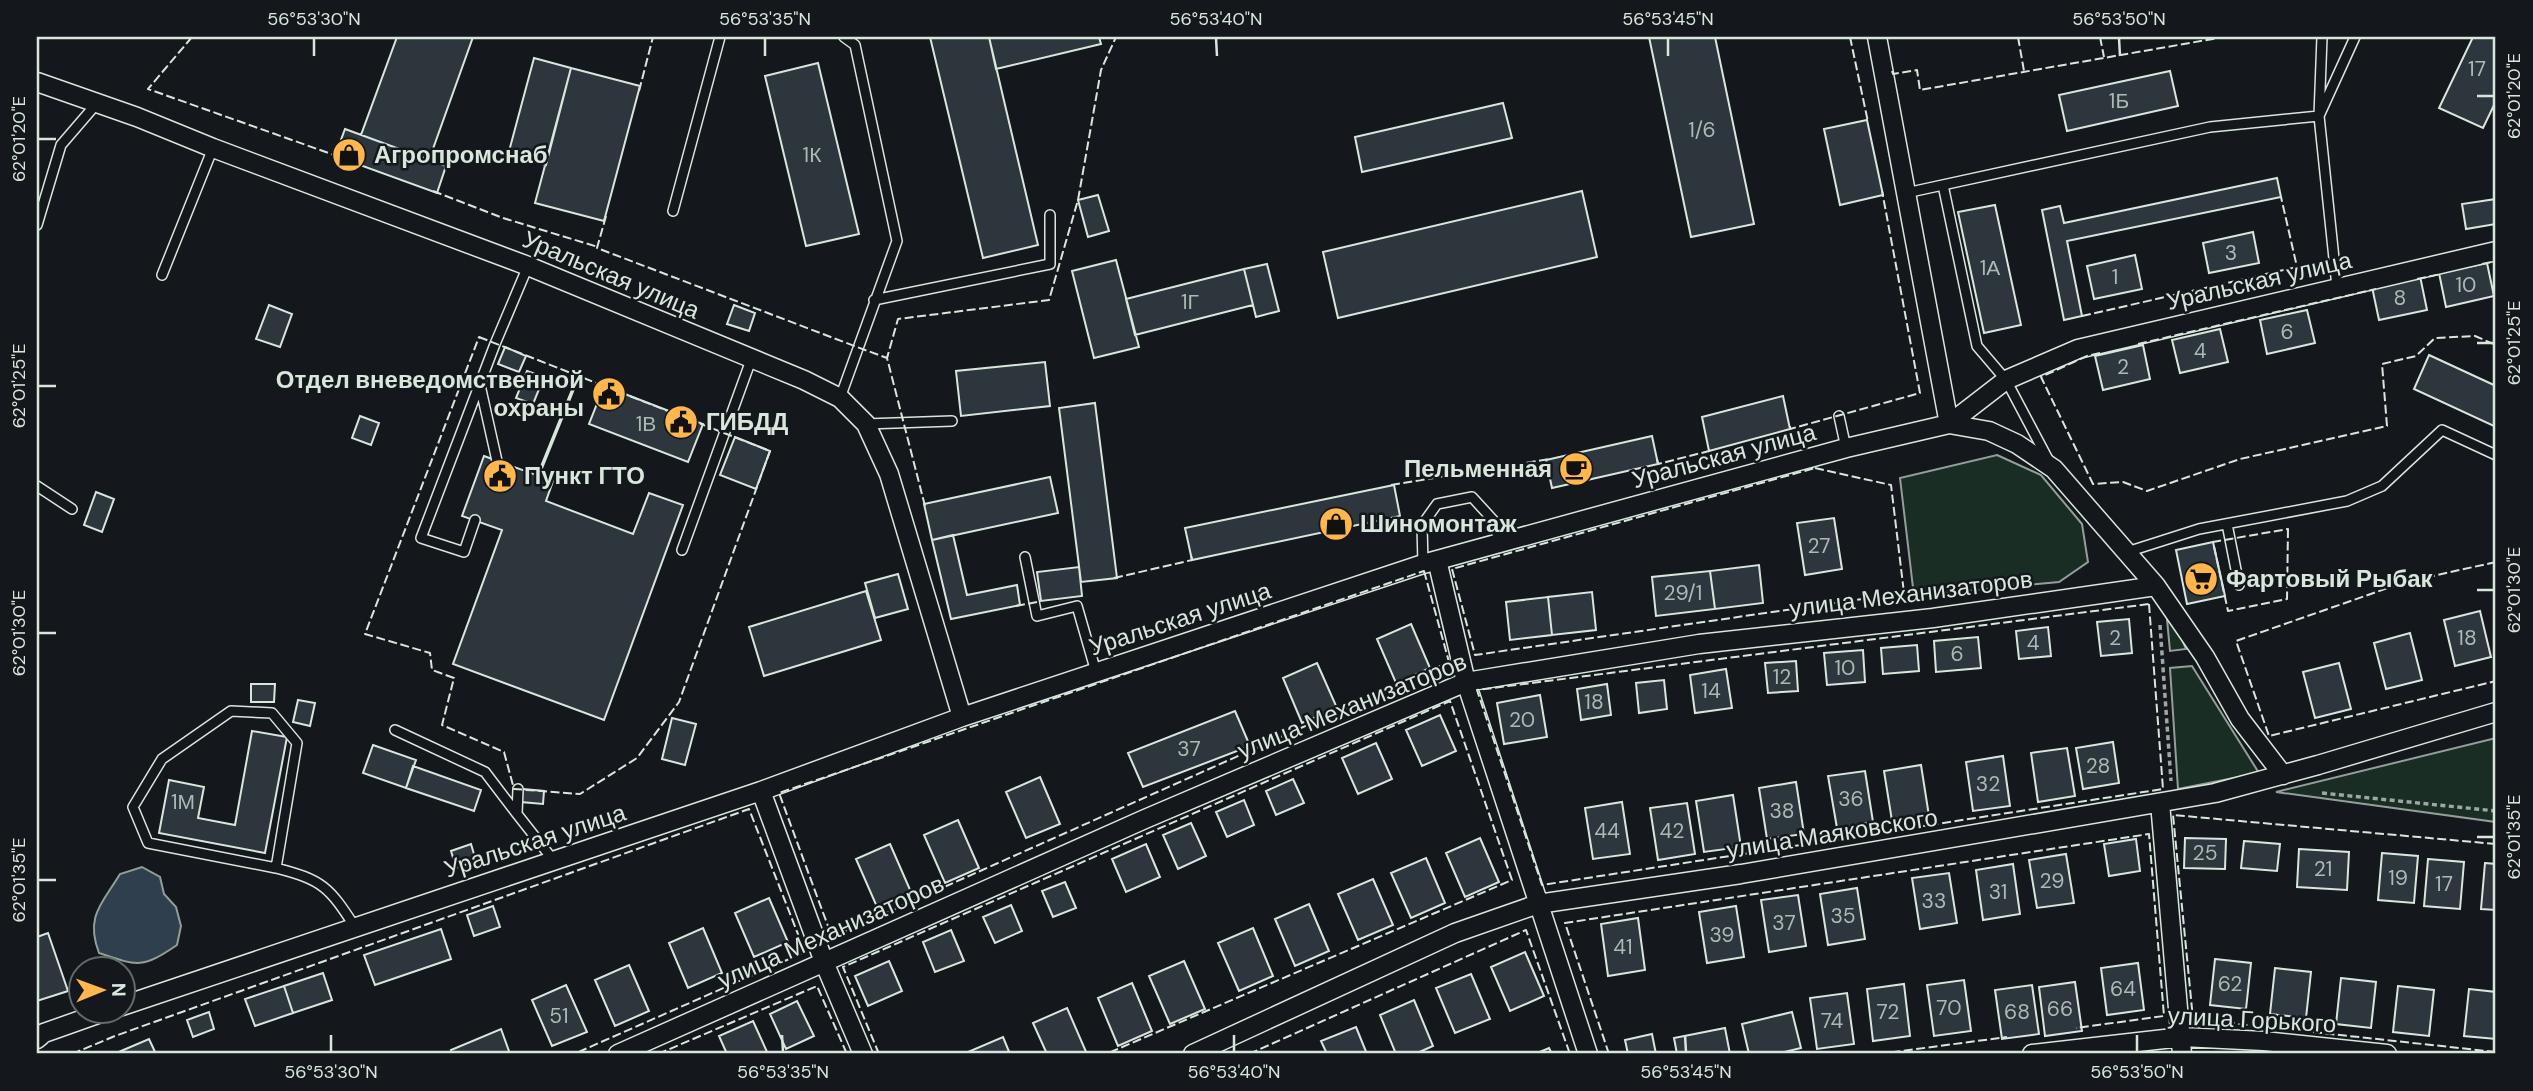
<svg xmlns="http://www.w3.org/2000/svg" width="2533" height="1091" viewBox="0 0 2533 1091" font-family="'DM Sans',sans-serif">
	<rect width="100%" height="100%" fill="#14181c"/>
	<path fill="#1a2d24" stroke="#939e99" stroke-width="2" d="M1997,455L2041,475L2082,524L2088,562L2059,582L1914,596L1900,478Z
		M2167,619L2179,632L2186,649L2170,651Z
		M2192,666L2259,773L2178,789L2170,668Z
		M2496,738V822L2276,792Z"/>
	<path fill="#2f3f4d" stroke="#939e99" stroke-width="2" d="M142,867L160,877L164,894L176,907L181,926L177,945C142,969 137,966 99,953C85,916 102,904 120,874Z"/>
	<path fill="#2c363c" stroke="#d8e6dc" stroke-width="2" d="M397,37H473L429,160L361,135Z
		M930,37H989L1038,245L983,258Z
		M989,37H1099L1101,44L996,69Z
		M1649,37H1715L1754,224L1691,237Z
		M2473,37H2496V101L2483,128L2439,108Z
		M534,58L571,68L546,165L508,155Z
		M818,63L859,234L806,246L765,76Z
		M571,68L640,86L604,221L535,203Z
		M2170,71L2178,106L2067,131L2059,95Z
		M1503,103L1512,138L1362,172L1355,137Z
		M1867,120L1883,195L1840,205L1824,129Z
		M345,129L446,166L437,193L335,156Z
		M2277,178L2281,197L2067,241L2082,316L2064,320L2042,210L2060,206L2064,223Z
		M1582,191L1597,257L1338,318L1323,252Z
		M1098,195L1109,231L1088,237L1078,200Z
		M2496,199V224L2466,229L2462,204Z
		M1995,205L2021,325L1984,333L1958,212Z
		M2253,232L2259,263L2209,273L2203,243Z
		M2135,255L2142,289L2094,299L2087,266Z
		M1116,260L1139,347L1094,358L1072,271Z
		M2487,263L2494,296L2446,307L2439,273Z
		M1267,264L1279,311L1256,317L1244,269Z
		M1244,269L1253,305L1135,335L1126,299Z
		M2420,276L2427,310L2379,320L2372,287Z
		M269,305L292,314L280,347L256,339Z
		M734,305L755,313L749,331L727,324Z
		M2307,310L2315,343L2267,354L2260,320Z
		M2220,329L2228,362L2180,373L2172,340Z
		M2143,345L2150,379L2103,390L2095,356Z
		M505,347L526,356L519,372L498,364Z
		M2429,355L2496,386V427L2414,389Z
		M1045,362L1050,406L961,416L956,371Z
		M527,371L544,377L533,404L516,398Z
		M604,386L703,424L688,462L589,424Z
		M1783,396L1790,429L1709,451L1702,417Z
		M1095,403L1117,578L1081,582L1059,408Z
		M360,416L379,423L371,445L352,438Z
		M1652,436L1658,464L1552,488L1546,460Z
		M735,437L770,451L756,489L720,475Z
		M484,456L553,481L546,501L633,534L649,493L683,505L604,720L453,664L502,530L462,516Z
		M1050,477L1058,513L932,540L924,504Z
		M1394,485L1400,516L1192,560L1185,528Z
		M96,492L114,499L102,532L84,525Z
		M1834,518L1842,569L1805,575L1797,523Z
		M953,535L967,595L1017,585L1020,605L951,619L932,540Z
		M2213,542L2225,596L2187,604L2176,550Z
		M1759,565L1763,603L1715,609L1710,571Z
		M1079,567L1082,596L1041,601L1037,572Z
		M1710,571L1715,609L1656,616L1652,577Z
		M898,574L908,609L875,618L865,583Z
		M866,591L881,640L764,676L749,627Z
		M1592,592L1596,630L1552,635L1548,597Z
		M1548,597L1552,635L1510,640L1506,602Z
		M2480,611L2491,657L2455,666L2444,620Z
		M2129,619L2132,653L2101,656L2097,622Z
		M1411,624L1430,668L1396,683L1377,639Z
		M2048,627L2051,656L2019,659L2016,631Z
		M2410,633L2422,680L2386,689L2374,643Z
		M1978,637L1981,668L1936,672L1934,641Z
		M1917,645L1919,671L1883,674L1881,648Z
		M1863,650L1865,682L1827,685L1824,653Z
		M1796,661L1798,691L1768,693L1765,663Z
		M1317,663L1337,708L1302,723L1283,678Z
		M2339,663L2351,709L2315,718L2303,672Z
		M1726,669L1732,708L1695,713L1690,675Z
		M1664,680L1667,709L1639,713L1636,683Z
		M251,684H275L274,702H251Z
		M1607,684L1611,715L1581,720L1577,689Z
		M1540,695L1547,737L1504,744L1497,703Z
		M298,700L315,703L310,726L293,722Z
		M1235,711L1250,746L1143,787L1128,753Z
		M1440,715L1456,751L1422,766L1406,730Z
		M672,718L696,724L685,765L662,759Z
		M252,731L287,737L265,853L159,833L169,780L204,787L198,818L235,825Z
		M2113,742L2119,783L2083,789L2076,748Z
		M1376,743L1392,779L1358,794L1342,758Z
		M373,745L416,760L406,788L363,773Z
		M2067,748L2075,796L2038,802L2031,753Z
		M2003,756L2010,806L1973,811L1966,762Z
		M1921,765L1929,816L1892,821L1884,771Z
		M413,766L481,790L474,811L406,788Z
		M1865,771L1873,822L1837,828L1828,776Z
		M1040,777L1060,824L1026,838L1006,792Z
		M1293,779L1304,803L1276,815L1266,791Z
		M1796,782L1804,834L1767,839L1759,788Z
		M523,789L544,791L543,804L521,802Z
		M1733,795L1741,847L1704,852L1696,801Z
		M1244,800L1254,825L1227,837L1216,812Z
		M1622,802L1630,854L1593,859L1585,808Z
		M1687,803L1695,854L1658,860L1650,808Z
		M958,820L979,868L945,883L924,835Z
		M1191,823L1206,856L1178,869L1163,835Z
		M1480,838L1499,882L1465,897L1446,853Z
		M2185,838L2226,839L2225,869L2184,868Z
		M2136,839L2140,871L2109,876L2104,844Z
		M2244,841L2280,844L2277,871L2241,868Z
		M471,844L476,861L456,868L451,851Z
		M890,844L911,892L877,907L856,859Z
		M1146,844L1160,877L1126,892L1112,859Z
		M2299,849L2349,852L2347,890L2297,887Z
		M2382,853L2418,856L2414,903L2378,900Z
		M2066,854L2074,903L2037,908L2029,860Z
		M1426,858L1445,903L1411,918L1391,873Z
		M2428,859L2464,862L2460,909L2424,906Z
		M2485,863L2496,864V910L2481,909Z
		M2013,864L2020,914L1983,920L1976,870Z
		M1949,873L1957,923L1920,929L1912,878Z
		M1373,879L1393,925L1358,940L1338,894Z
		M1065,882L1076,908L1053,917L1042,891Z
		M1857,888L1865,939L1828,945L1820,894Z
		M1798,895L1806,946L1769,952L1761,900Z
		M769,898L788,942L754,957L735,913Z
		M1309,904L1329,951L1295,966L1275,919Z
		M1011,905L1022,931L995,943L983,917Z
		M493,906L500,927L474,936L467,915Z
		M1736,906L1744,957L1707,963L1699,912Z
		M1638,918L1645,970L1608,976L1601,924Z
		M703,928L722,973L688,988L669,943Z
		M1253,928L1273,976L1239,991L1218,943Z
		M441,929L451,959L375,985L364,955Z
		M951,930L964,961L935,972L923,942Z
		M48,933L68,991L37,1001V937Z
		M1525,952L1544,996L1510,1011L1491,967Z
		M2215,959L2251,963L2246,1009L2210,1005Z
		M889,961L902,991L868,1006L855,976Z
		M1184,961L1205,1009L1170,1024L1149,976Z
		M2138,963L2144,1010L2107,1015L2101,968Z
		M629,965L649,1011L615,1026L595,980Z
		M2275,968L2311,972L2306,1018L2270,1014Z
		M323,973L332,1000L293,1013L284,986Z
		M1471,974L1490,1019L1455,1033L1436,988Z
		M2341,978L2376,982L2371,1028L2336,1024Z
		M1964,980L1971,1031L1934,1036L1927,985Z
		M2075,982L2082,1031L2045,1036L2039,987Z
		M1132,983L1152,1031L1118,1046L1098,998Z
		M1904,984L1910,1036L1873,1041L1867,989Z
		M566,985L587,1032L552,1046L532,1000Z
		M2032,985L2039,1034L2002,1039L1995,990Z
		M284,986L293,1013L255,1026L245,999Z
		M2398,986L2434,990L2429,1036L2393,1032Z
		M2469,989L2496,992V1039L2464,1036Z
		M1847,993L1854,1044L1817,1049L1810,998Z
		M1414,1000L1433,1046L1415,1054H1396L1380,1015Z
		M797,1001L814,1036L786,1049L770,1014Z
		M1067,1008L1087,1054H1047L1033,1023Z
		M209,1012L214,1029L193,1037L187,1020Z
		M1792,1012L1801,1048L1776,1054H1749L1742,1024Z
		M753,1021L768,1054H727L719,1036Z
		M1356,1027L1367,1054H1327L1321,1041Z
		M1725,1028L1730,1054H1677L1674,1038Z
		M501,1029L510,1054H453L451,1050Z
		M1652,1034L1656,1054H1628L1625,1040Z
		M1003,1037L1010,1054H969L968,1052Z
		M149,1039L156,1054H114Z
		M1549,1048L1552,1054H1535Z"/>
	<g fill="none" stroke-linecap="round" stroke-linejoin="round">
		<g stroke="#d8e6dc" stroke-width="12">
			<path id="service" d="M1943,185L1977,346L2006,380L2050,463
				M1906,193L2210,127L2319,116L2322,37
				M673,211L720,37
				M37,225L61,145L98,102
				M162,275L213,148
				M2337,287L2319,116L2355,37
				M874,300L1050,264V215
				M480,385L497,461
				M840,398L897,241L855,45L844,37
				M1839,416L1846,448
				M866,424L952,421
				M37,486L72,509
				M475,520L464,552L421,538L495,344L528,266
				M2227,524L2239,585
				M682,550L751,360
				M2127,552L2199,529L2347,501L2382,486L2442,430L2496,455
				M1025,557L1037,616L1077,606L1096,672
				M1423,564L1422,525L1437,504L1472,497L1494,521L1499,542
				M395,730L485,772L517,814
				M518,789L517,814L554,861
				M276,868L148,843L133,807L162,759L231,711L272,713L297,743L276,868C323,880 329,887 355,927"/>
		</g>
		<g stroke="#d8e6dc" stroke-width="21">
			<path id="minor" d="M1877,37L1949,424
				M37,82L137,117L213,148L528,266L804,380L840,398L866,424L889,474L962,717
				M1949,424L1989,431L2017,444L2054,469L2156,586L2205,657L2240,719L2283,775
				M1437,560L1466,682L1588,1054
				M761,791L824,962L863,1054
				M2160,803L2182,1054
				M122,1006L761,791L962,717L1423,564L1846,448L1949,424L2006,380L2078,349L2496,251
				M37,1039L44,1033L109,1010
				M618,1054L1145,819L1466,682L1699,644L1933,618L2156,586
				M1193,1054L1455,933L1538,904L1741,874L2215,793L2318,765L2496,712
				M2032,1054L2182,1037L2264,1041L2387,1054"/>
		</g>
		<path stroke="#9da8a2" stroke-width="3.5" stroke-dasharray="5 3.5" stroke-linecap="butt" d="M2160,625L2171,781
			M2322,793L2496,811"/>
		<use href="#service" stroke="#14181c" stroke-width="9"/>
		<use href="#minor" stroke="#14181c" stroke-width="18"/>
		<path stroke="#d8e6dc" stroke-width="2" stroke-dasharray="9 3.5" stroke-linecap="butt" d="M192,37L148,89L337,156
			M1850,37L1868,122
			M2018,37L2024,71
			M2100,37L2104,57
			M1892,71L1893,74L1917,70L1920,90L2224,37
			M639,91L653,37
			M433,191L503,218L598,247
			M606,216L597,248L857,347L887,358L888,355
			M2482,264L2496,261
			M2417,279L2441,274
			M2082,316L2297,267L2281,197
			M479,337L770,451L679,702L637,758L580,794L514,789L504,752L442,725L454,678L432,670L430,653L365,634Z
			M2138,344L2376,289
			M2100,353L2087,356L2041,377L2093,484L2123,482L2147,491L2240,459L2387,426L2382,364L2416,356L2435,338L2475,336L2496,345
			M1790,426V429L1920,393L1882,191
			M1657,459L1658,464L1709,451V449
			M1815,468L1891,485L1904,593L1475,655L1452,569Z
			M1391,485L1549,459
			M925,506L887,358L898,319L1049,300L1078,200L1101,70L1116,37
			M2288,529L2287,599L2228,611L2213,542Z
			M2496,562L2405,582L2236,641L2269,736L2496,681
			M1424,571L1449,662L832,937L779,793Z
			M1114,578L1192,560L1191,555
			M2149,604L2163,789L1542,885L1477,690Z
			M1016,606L1037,602
			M2496,844L2173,815L2193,1019L2496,1052
			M72,1054L115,1036L749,809L805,952L574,1054
			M658,1054L817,986L847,1054
			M879,1054L843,967L1450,701L1512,880L1106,1054
			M1249,1054L1526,930L1570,1054
			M1609,1054L1565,923L2149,834L2164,1016L2076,1028
			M1879,1054L2007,1037
			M2163,1054H2173"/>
		<path stroke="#d8e6dc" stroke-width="3.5" d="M538,476L578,377"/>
	</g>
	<path fill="none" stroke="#d8e6dc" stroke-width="2.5" d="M314,38V56M765,38V56M1216,38L1217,56M1668,38V56M2119,38L2120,56M2477,96H2494M38,139H56M2477,343H2494M38,386H56M2477,590H2494M38,633H56M2477,837H2494M38,880H56M331,1035V1052M782,1035L783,1052M1234,1035V1052M1685,1035L1686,1052M2137,1035V1052"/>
	<defs>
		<g id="shop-disc" transform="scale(1.75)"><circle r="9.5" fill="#ffb74d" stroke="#14181c"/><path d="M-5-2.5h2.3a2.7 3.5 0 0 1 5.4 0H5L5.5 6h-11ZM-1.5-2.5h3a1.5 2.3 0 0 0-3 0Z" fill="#111"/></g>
		<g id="civic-disc" transform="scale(1.75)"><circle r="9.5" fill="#ffb74d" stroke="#14181c"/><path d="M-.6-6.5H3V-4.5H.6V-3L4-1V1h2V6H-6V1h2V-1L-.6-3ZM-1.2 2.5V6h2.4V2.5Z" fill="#111"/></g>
		<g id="cafe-disc" transform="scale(1.75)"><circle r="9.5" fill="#ffb74d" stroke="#14181c"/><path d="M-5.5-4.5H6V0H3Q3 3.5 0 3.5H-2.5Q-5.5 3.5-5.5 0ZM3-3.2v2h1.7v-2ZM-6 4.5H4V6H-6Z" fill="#111"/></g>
		<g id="supermarket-disc" transform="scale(1.75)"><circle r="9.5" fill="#ffb74d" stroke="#14181c"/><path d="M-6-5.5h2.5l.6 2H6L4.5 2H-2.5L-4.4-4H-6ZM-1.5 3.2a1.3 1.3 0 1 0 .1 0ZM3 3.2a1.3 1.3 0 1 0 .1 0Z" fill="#111"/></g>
	</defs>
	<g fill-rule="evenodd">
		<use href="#shop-disc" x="349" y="155"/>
		<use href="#civic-disc" x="609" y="394"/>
		<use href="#civic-disc" x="681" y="422"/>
		<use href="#cafe-disc" x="1576" y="469"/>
		<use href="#civic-disc" x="500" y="476"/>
		<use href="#shop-disc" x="1336" y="524"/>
		<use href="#supermarket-disc" x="2201" y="579"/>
	</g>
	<g text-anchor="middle" stroke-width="5" stroke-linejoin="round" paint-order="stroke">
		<g font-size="21" fill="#adbab4">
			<text x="2477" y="76">17</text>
			<text x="2119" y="108">1Б</text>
			<text x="1702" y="137">1/6</text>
			<text x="812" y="162">1К</text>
			<text x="2231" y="260">3</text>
			<text x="1990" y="275">1А</text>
			<text x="2115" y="284">1</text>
			<text x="2466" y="292">10</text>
			<text x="2400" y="305">8</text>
			<text x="1190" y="309">1Г</text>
			<text x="2287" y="339">6</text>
			<text x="2200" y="358">4</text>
			<text x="2123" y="374">2</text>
			<text x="646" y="431">1В</text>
			<text x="1819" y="553">27</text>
			<text x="1683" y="600">29/1</text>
			<text x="2115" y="645">2</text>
			<text x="2467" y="645">18</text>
			<text x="2033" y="650">4</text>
			<text x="1957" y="661">6</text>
			<text x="1845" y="675">10</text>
			<text x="1782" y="684">12</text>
			<text x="1711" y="698">14</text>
			<text x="1594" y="709">18</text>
			<text x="1522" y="727">20</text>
			<text x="1189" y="756">37</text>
			<text x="2098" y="773">28</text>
			<text x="1988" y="791">32</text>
			<text x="1851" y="806">36</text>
			<text x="183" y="809">1М</text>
			<text x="1782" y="818">38</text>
			<text x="1607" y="838">44</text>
			<text x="1672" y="838">42</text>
			<text x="2205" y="860">25</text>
			<text x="2323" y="876">21</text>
			<text x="2398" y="885">19</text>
			<text x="2052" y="888">29</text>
			<text x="2444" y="891">17</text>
			<text x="1998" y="899">31</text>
			<text x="1934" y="908">33</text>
			<text x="1843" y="923">35</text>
			<text x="1784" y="930">37</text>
			<text x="1722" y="942">39</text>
			<text x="1623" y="954">41</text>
			<text x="2230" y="991">62</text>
			<text x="2123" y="996">64</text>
			<text x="1949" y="1015">70</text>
			<text x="2060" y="1016">66</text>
			<text x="1888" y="1019">72</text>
			<text x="2017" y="1019">68</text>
			<text x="559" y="1023">51</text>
			<text x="1832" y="1028">74</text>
		</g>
		<g font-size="24" font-weight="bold" fill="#d8e6dc" stroke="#14181c" text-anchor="start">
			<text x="374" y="163">Агропромснаб</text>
			<text x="584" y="388" text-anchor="end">Отдел вневедомственной<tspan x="584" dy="28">охраны</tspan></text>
			<text x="706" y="430">ГИБДД</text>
			<text x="1552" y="477" text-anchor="end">Пельменная</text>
			<text x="524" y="484">Пункт ГТО</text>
			<text x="1360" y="532">Шиномонтаж</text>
			<text x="2226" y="587">Фартовый Рыбак</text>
		</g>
		<g font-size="24" fill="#d8e6dc" stroke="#14181c">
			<text transform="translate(611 275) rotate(23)" y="8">Уральская улица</text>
			<text transform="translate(2259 281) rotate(-13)" y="8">Уральская улица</text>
			<text transform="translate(1724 456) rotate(-15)" y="8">Уральская улица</text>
			<text transform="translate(1911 594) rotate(-7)" y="8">улица Механизаторов</text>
			<text transform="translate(1180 619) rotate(-18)" y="8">Уральская улица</text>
			<text transform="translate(1352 706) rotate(-22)" y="8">улица Механизаторов</text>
			<text transform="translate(1832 834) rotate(-9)" y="8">улица Маяковского</text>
			<text transform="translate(535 841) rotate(-18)" y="8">Уральская улица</text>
			<text transform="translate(831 932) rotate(-24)" y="8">улица Механизаторов</text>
			<text transform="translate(2252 1020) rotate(3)" y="8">улица Горького</text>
		</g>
	</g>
	<rect width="2533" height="1091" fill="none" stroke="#14181c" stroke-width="77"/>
	<g transform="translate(102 990) rotate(89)"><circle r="33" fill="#14181c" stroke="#626a69" stroke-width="2"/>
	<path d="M0-5L12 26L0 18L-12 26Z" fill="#ffb74d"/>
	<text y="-10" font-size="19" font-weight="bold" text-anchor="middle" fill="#d8e6dc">N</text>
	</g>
	<rect x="38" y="38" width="2456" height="1014" fill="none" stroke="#d8e6dc" stroke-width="2.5"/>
	<g font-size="18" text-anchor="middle" fill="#d8e6dc">
		<text x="314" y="25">56°53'30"N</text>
		<text x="765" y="25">56°53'35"N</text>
		<text x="1216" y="25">56°53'40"N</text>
		<text x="1668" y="25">56°53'45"N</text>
		<text x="2119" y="25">56°53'50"N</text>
		<text transform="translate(2514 96) rotate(-90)" y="6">62°01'20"E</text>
		<text transform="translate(19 139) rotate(-90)" y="6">62°01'20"E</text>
		<text transform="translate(2514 343) rotate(-90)" y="6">62°01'25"E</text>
		<text transform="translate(19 386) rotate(-90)" y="6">62°01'25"E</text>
		<text transform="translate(2514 590) rotate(-90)" y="6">62°01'30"E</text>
		<text transform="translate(19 633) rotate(-90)" y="6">62°01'30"E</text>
		<text transform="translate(2514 837) rotate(-90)" y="6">62°01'35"E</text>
		<text transform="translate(19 880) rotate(-90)" y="6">62°01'35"E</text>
		<text x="331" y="1078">56°53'30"N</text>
		<text x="783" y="1078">56°53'35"N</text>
		<text x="1234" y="1078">56°53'40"N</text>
		<text x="1686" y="1078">56°53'45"N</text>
		<text x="2137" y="1078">56°53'50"N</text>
	</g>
</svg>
